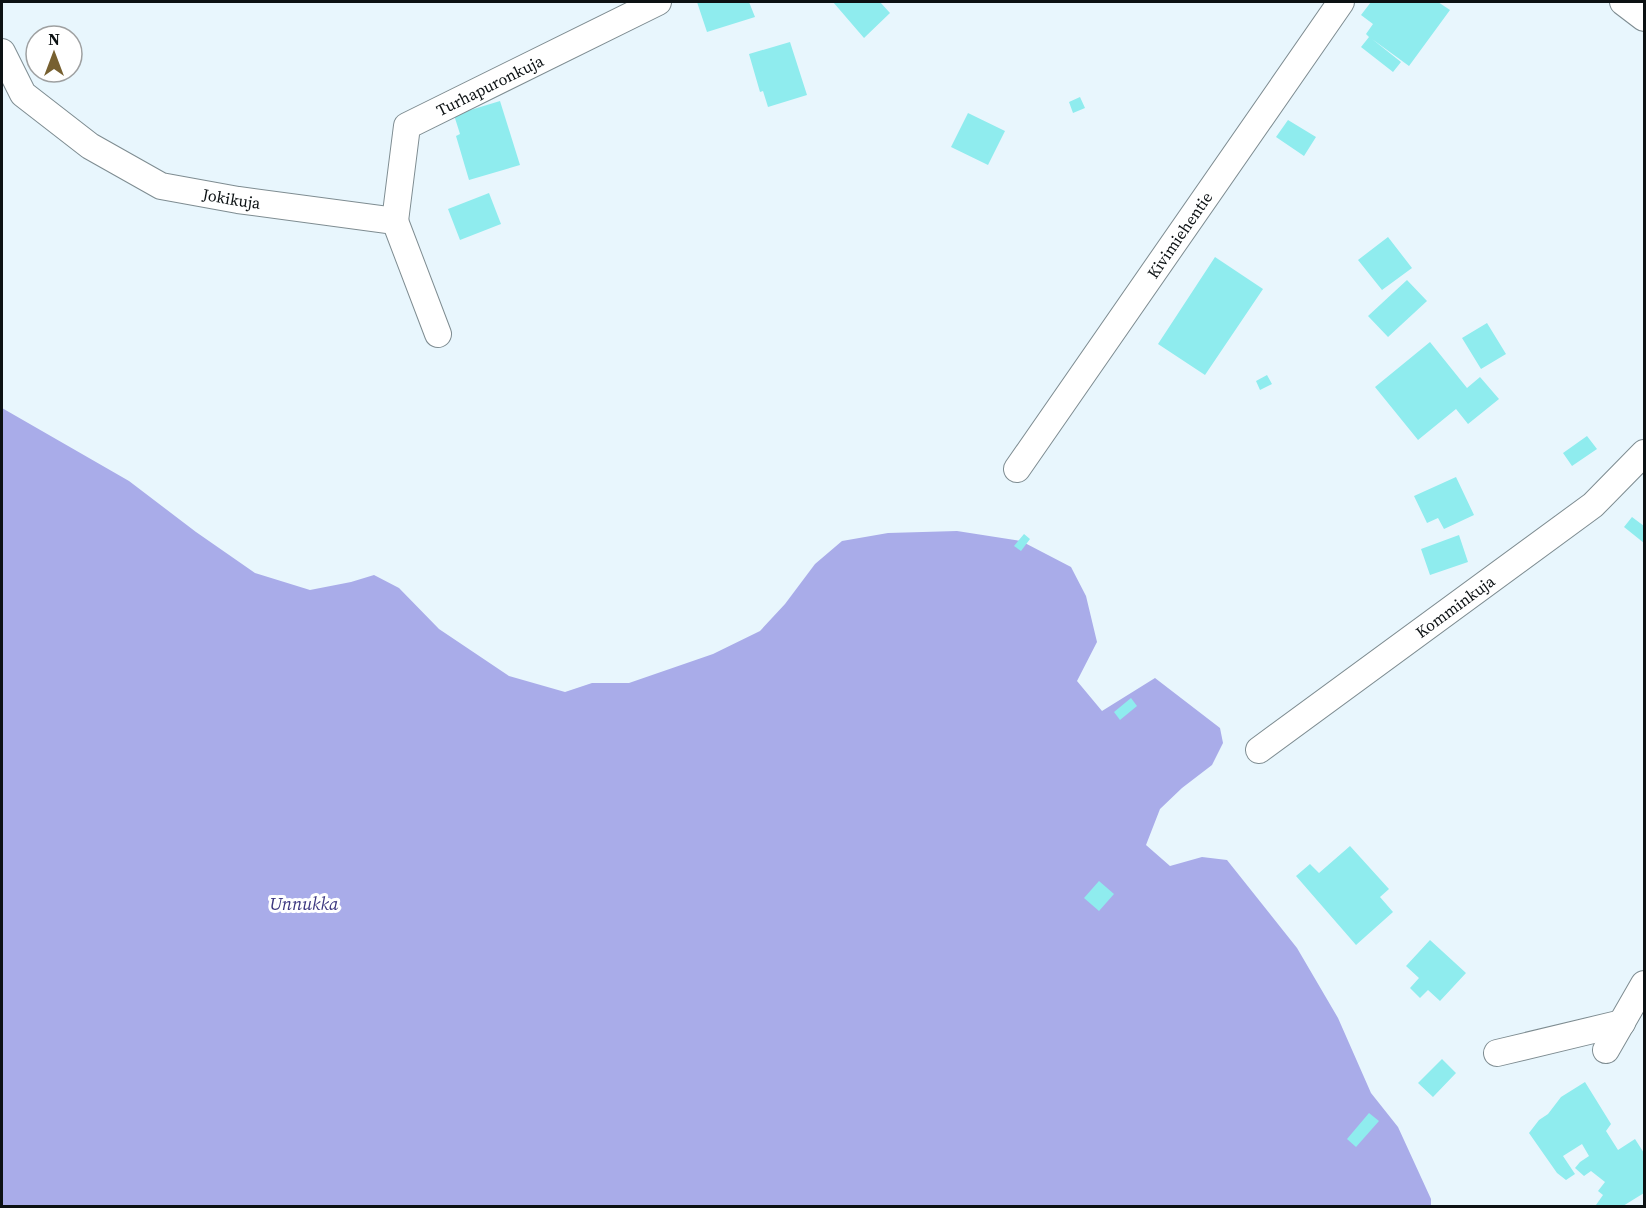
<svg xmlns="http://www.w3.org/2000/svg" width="1646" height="1208" viewBox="0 0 1646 1208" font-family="'Source Serif 4',serif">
	<rect width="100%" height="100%" fill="#e8f6fd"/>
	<path fill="#a9ace9" d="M2,408L129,481L196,532L255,573L310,590L351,582L374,575L399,588L439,629L509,676L565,692L592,683H629L713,654L760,631L785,604L815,564L842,541L888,533L957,531L1021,541L1071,567L1086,596L1097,642L1077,681L1102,711L1155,678L1220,728L1223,743L1212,765L1182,788L1160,809L1146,845L1170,866L1202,857L1227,860L1297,948L1338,1018L1371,1093L1398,1127L1431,1199V1206H2Z"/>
	<path fill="#8fecee" d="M697,2H749L755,17L707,32Z
		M833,2H880L890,13L864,38Z
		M1371,2H1438L1450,10L1409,66L1372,39L1401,62L1393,72L1361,47L1369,37L1366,34L1373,24L1361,15Z
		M790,42L807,95L768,107L763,91L760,92L749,54Z
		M1080,97L1085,108L1073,113L1069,102Z
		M500,101L520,165L469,180L456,136L460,134L454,115Z
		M968,113L1005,131L988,165L951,147Z
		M1288,120L1316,137L1304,156L1276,137Z
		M489,193L501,224L460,240L448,209Z
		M1388,237L1412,268L1382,290L1358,260Z
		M1215,257L1263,289L1205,375L1158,344Z
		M1407,280L1427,301L1388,337L1368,316Z
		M1487,323L1506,354L1481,369L1462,338Z
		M1430,342L1467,388L1480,377L1499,399L1468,424L1456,409L1418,440L1375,387Z
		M1267,375L1272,384L1260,390L1256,381Z
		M1587,436L1597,449L1572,466L1563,453Z
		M1456,477L1474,515L1444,529L1438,518L1427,523L1414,496Z
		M1632,517L1644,526V543L1624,527Z
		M1024,534L1030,539L1021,551L1014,546Z
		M1459,535L1468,562L1430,575L1421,549Z
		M1131,698L1137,706L1120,720L1114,712Z
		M1350,846L1389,889L1380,897L1393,912L1356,945L1296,876L1310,864L1319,873Z
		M1099,881L1114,894L1099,911L1084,898Z
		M1430,940L1466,973L1440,1001L1428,990L1420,998L1410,988L1419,978L1406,966Z
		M1442,1059L1456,1073L1433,1097L1418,1083Z
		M1585,1082L1611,1124L1606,1131L1618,1150L1635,1139L1644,1153V1193L1623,1206H1599L1596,1205L1603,1195L1598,1191L1605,1182L1591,1171L1584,1176L1575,1168L1580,1162L1589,1156L1582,1144L1563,1156L1575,1174L1566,1180L1557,1173L1529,1133L1539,1120L1548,1114L1561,1097Z
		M1369,1113L1379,1121L1356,1147L1347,1139Z"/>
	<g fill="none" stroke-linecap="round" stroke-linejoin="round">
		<g stroke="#7e8c91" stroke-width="28">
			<g id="street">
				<path d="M1623,2L1644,18"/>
				<path id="s1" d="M2,52L23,94L90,146L161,186L238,200L395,221L438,334"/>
				<path id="s2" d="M395,221L407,126L658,2"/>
				<path id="s3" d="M1017,469L1341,2"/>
				<path id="s4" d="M1259,750L1593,505L1644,453"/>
				<path d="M1606,1050L1644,984"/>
				<path d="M1497,1053L1622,1023"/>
			</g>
		</g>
		<use href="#street" stroke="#fff" stroke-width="26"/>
	</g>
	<g text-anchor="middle" stroke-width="6" stroke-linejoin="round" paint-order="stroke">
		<g font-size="16" fill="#0c1113" stroke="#fff">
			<text dy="6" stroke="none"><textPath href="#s2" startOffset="188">Turhapuronkuja</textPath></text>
			<text dy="6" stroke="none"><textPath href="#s1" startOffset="285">Jokikuja</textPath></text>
			<text dy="6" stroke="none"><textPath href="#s3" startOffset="285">Kivimiehentie</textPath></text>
			<text dy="6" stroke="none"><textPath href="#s4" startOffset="243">Komminkuja</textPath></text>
		</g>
		<g font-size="18" font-style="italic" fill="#3b367f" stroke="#fff">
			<text x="304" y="910">Unnukka</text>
		</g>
	</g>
	<rect width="1646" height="1208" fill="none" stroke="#0c1113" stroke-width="6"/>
	<g transform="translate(54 54)"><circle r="28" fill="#ffffff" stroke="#9ea0a1" stroke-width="1.5"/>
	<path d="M0-4.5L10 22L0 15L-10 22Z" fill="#776030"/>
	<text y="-9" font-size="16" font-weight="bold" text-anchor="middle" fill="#0c1113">N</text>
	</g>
</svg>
